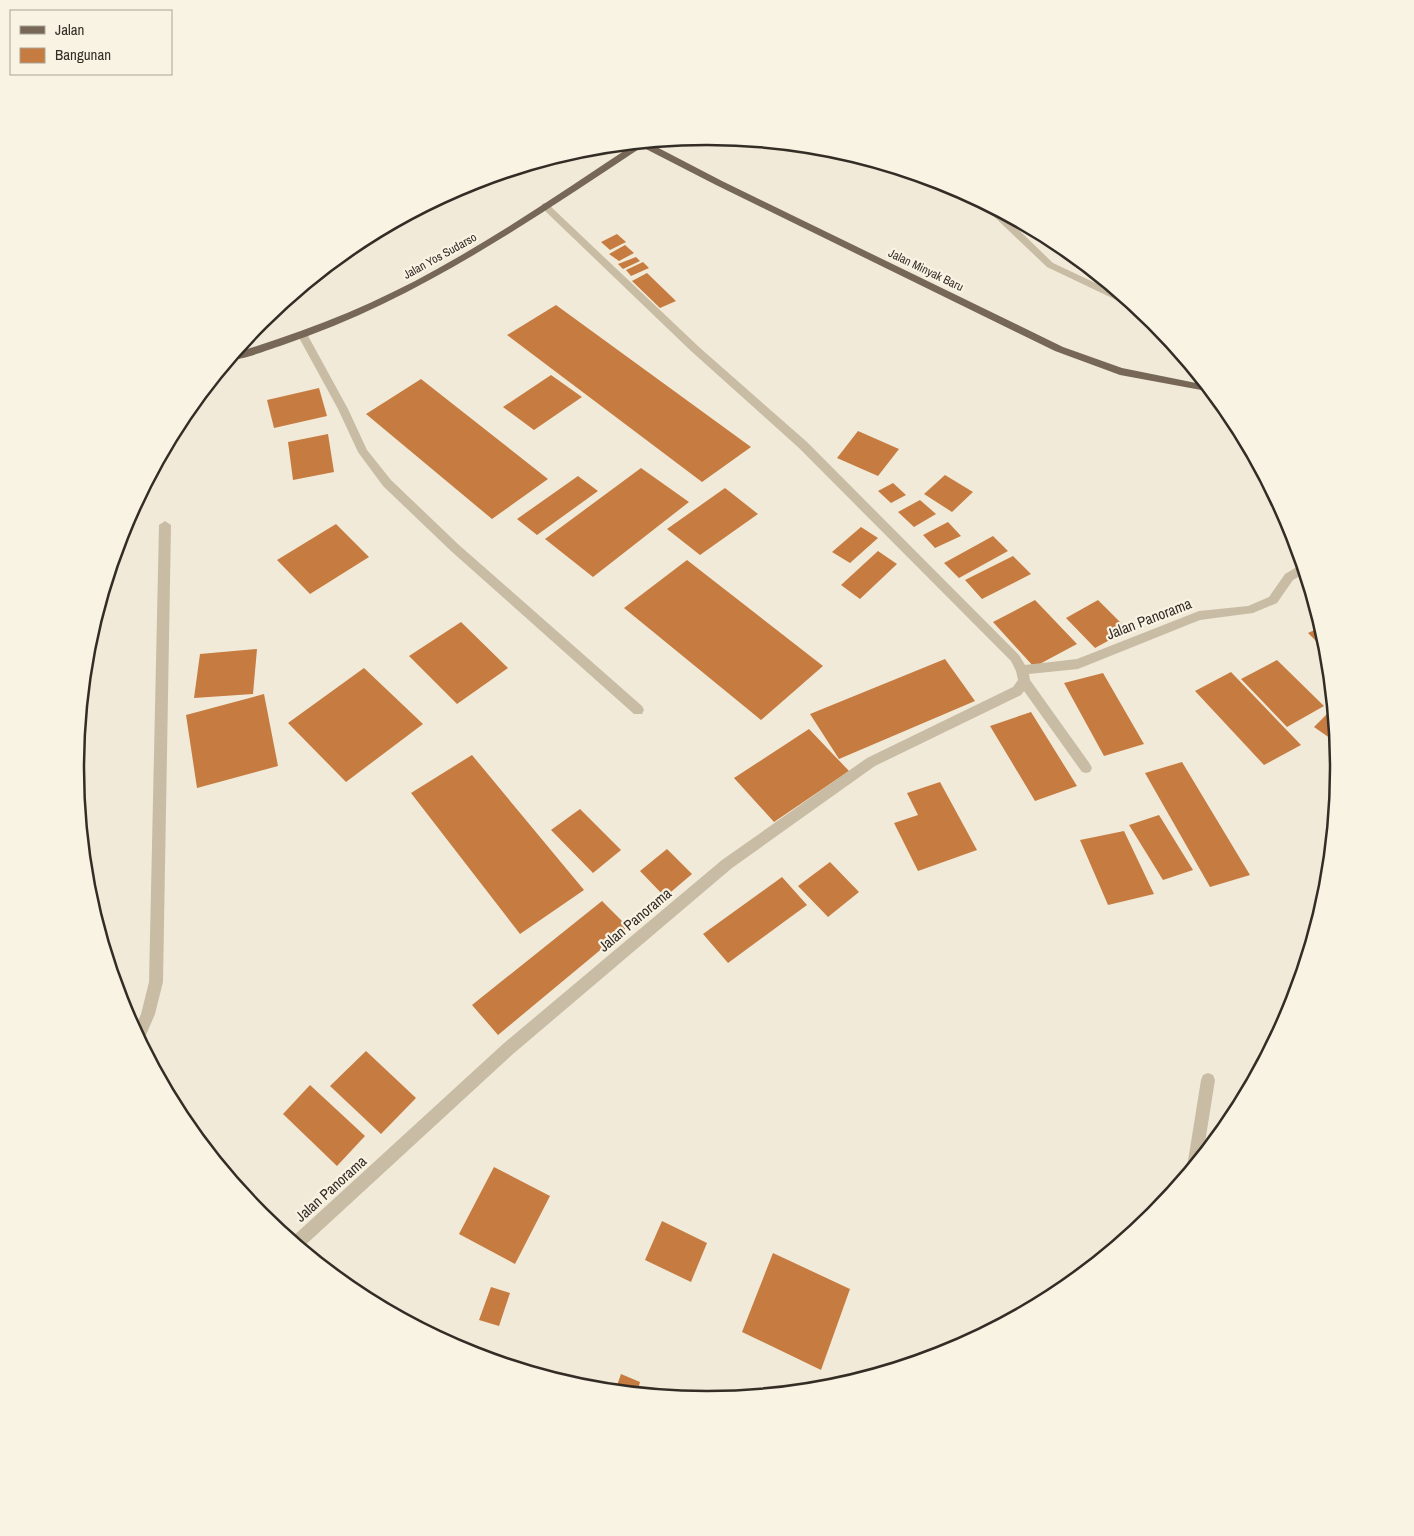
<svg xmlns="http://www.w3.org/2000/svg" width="1414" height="1536" viewBox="0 0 1414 1536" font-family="'Archivo Narrow',sans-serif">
	<rect width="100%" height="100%" fill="#f1ead8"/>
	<path fill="#c67c41" d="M617,234L626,242L610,250L601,242Z
		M625,245L634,253L619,261L609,254Z
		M636,257L640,261L623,269L618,264Z
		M643,262L649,268L631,276L626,270Z
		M647,273L676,301L660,308L632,281Z
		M556,305L751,447L702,482L507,335Z
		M551,375L582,397L534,430L503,407Z
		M421,379L548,479L492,519L366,414Z
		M319,388L327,416L274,428L267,400Z
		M858,431L899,449L878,476L837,458Z
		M328,434L334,472L293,480L288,442Z
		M641,468L689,502L593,577L545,539Z
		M945,475L973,492L952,512L924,494Z
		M578,476L598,491L537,535L517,519Z
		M893,483L906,495L891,503L878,491Z
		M725,488L758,514L700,555L667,529Z
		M920,500L936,514L914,527L898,512Z
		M948,522L961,536L935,548L923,535Z
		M336,524L369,557L310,594L277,560Z
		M861,527L878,538L850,563L832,552Z
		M993,536L1008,551L959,578L944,563Z
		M878,551L897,564L860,599L841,585Z
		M1013,556L1031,574L982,599L965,580Z
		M687,560L823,666L761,720L624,608Z
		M1035,600L1077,644L1034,667L993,622Z
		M1098,600L1128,630L1095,648L1066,618Z
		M461,622L508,668L457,704L409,656Z
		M1321,627L1327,645L1328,653L1308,633Z
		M257,649L253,694L194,698L200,654Z
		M945,659L975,701L839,759L810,714Z
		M1277,660L1324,706L1287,727L1241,679Z
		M364,668L423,724L346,782L288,723Z
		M1231,672L1301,745L1264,765L1195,691Z
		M1103,673L1144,744L1104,756L1064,683Z
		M264,694L278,766L197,788L186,715Z
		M1333,708L1334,718L1337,743L1314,727Z
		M1031,712L1077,786L1035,801L990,726Z
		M809,729L849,771L774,822L734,778Z
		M472,755L584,890L520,934L411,793Z
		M1182,762L1250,875L1210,887L1145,773Z
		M940,782L977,850L918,871L894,823L918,815L907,793Z
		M580,809L621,850L593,873L551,830Z
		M1159,815L1193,870L1163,880L1129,825Z
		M1124,831L1154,894L1108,905L1080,840Z
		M667,849L692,874L665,897L640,871Z
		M830,862L859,892L828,917L798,886Z
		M782,877L807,905L728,963L703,934Z
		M602,901L628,927L498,1035L472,1005Z
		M366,1051L416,1098L381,1134L330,1086Z
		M310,1085L365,1136L337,1166L283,1114Z
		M494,1167L550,1196L515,1264L459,1234Z
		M662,1221L707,1243L691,1282L645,1260Z
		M773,1253L850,1289L821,1370L742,1332Z
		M491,1287L510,1293L499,1326L479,1320Z
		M621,1374L640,1382L637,1393L615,1391Z"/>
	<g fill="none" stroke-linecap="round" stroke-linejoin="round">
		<path fill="#c9bca4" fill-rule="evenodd" d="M545,203L548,204L699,347L807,442L1019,655L1025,665L1077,659L1199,611L1248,606L1269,597L1285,574L1300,565L1302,564L1305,573L1293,580L1277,603L1253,613L1200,620L1078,669L1029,674L1030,680L1090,764L1092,768L1090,772L1086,773L1082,772L1024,691L1021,695L875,766L732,868L513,1054L301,1249L290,1239L503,1044L722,860L867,758L1013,687L1018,680L1016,671L1011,661L799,448L691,351L542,208V204Z
			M984,203L998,210L1053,263L1123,296L1139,309L1133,308L1047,267L984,207Z
			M302,331L307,334L348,409L367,450L391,480L459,545L642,706L644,710L642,714H634L451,551L383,486L358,452L338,409L297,334Z
			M165,521L171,525L163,982L155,1014L143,1042L141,1043L134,1030L141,1014L149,982L159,525Z
			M1208,1073L1213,1075L1215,1080L1203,1155L1189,1172L1187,1167L1201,1080L1203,1075Z"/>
		<path fill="#766757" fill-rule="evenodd" d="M647,142L722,181L1063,347L1122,368L1206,385L1212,392L1120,375L1055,351L716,185L642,147C527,223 416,300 283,345C269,349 242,361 228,360L234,353C305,332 373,305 437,269C506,231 571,186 636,143Z"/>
	</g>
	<g text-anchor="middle" stroke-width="4.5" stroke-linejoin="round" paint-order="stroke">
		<g font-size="12" fill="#342d26" stroke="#f9f3e4">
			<text transform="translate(440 256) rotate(-29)" y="4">Jalan Yos Sudarso</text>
			<text transform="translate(926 270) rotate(26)" y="4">Jalan Minyak Baru</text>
		</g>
		<g font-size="15" fill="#342d26" stroke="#f9f3e4">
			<text transform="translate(1149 619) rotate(-21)" y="5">Jalan Panorama</text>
			<text transform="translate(635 920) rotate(-40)" y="5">Jalan Panorama</text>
			<text transform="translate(331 1189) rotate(-42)" y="5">Jalan Panorama</text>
		</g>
	</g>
	<path d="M0 0H1414V1536H0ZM84 768a623 623 0 1 1 1246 0a623 623 0 1 1-1246 0Z" fill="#f9f3e4" fill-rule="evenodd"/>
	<path fill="none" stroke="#342d26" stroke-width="2.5" d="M84 768a623 623 0 1 1 1246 0a623 623 0 1 1-1246 0Z"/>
	<rect x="10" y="10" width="162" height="65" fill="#f9f3e4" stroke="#aaa498"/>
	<rect x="20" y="26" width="25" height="8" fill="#766757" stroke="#aaa498"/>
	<text x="55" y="35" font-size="15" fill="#342d26">Jalan</text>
	<rect x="20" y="48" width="25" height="15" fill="#c67c41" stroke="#aaa498"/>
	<text x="55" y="60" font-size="15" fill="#342d26">Bangunan</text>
</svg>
